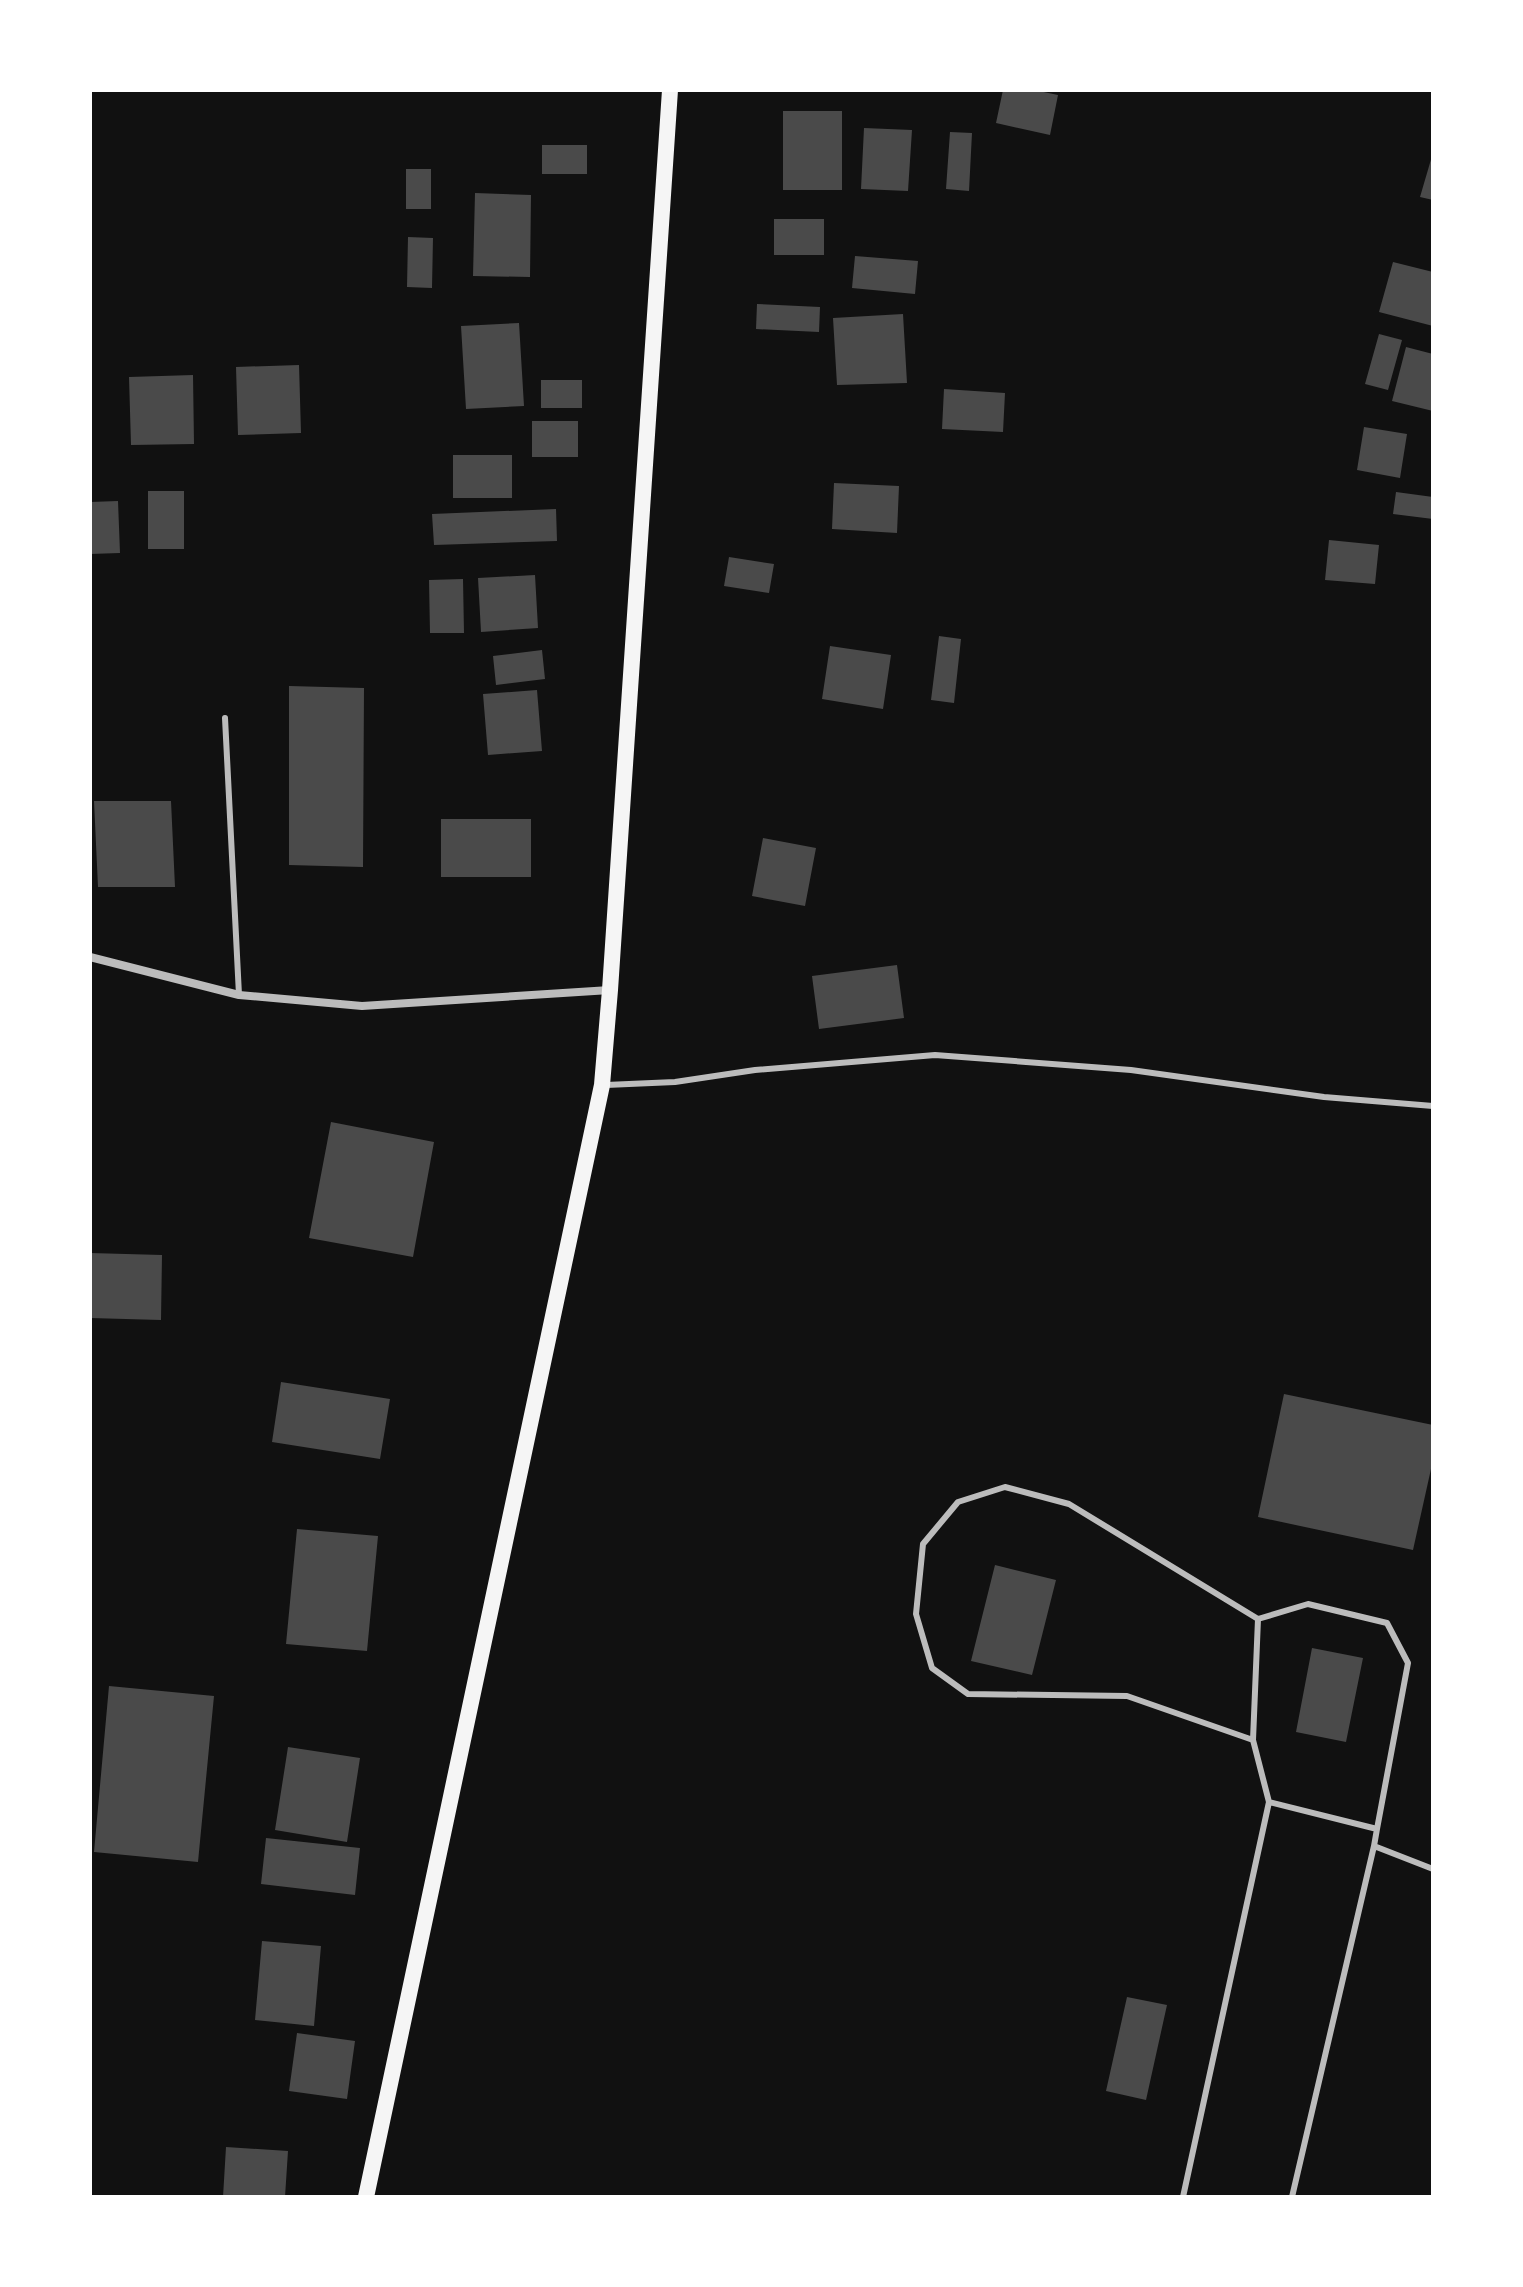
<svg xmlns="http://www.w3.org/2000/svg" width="1523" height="2287" viewBox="0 0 1523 2287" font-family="Arial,sans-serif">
	<rect width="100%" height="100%" fill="#111"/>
	<path fill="#4a4a4a" d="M1003,90H1034L1058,95L1050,135L996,123Z
		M783,111H842V190H783Z
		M864,128L912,130L908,191L861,189Z
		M950,132L972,133L969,191L946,189Z
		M542,145H587V174H542Z
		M1432,156H1433V200L1420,197Z
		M406,169H431V209H406Z
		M475,193L531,195L530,277L473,276Z
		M774,219H824V255H774Z
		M408,237L433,238L432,288L407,287Z
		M855,256L918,261L915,294L852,288Z
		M1393,262L1433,272V326L1379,312Z
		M757,304L820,307L819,332L756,329Z
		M903,314L907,383L837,385L833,318Z
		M519,323L524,406L466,409L461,326Z
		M1379,334L1402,340L1388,390L1365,384Z
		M1406,347L1433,354V411L1392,401Z
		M299,365L301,433L238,435L236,367Z
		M193,375L194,444L131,445L129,377Z
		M541,380H582V408H541Z
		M944,389L1005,393L1003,432L942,429Z
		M532,421H578V457H532Z
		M1364,427L1407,434L1400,478L1357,470Z
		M453,455H512V498H453Z
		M834,483L899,486L897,533L832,529Z
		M148,491H184V549H148Z
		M1396,492L1433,497V519L1393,514Z
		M118,501L120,553L90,554V502Z
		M556,509L557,541L434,545L432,514Z
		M1329,540L1379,545L1375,584L1325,580Z
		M729,557L774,564L769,593L724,586Z
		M535,575L538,628L481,632L478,578Z
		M463,579L464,633H430L429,580Z
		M939,636L961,639L954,703L931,700Z
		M830,646L891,655L883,709L822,699Z
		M542,650L545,679L496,685L493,656Z
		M289,686L364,688L363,867L289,865Z
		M537,690L542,751L488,755L483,694Z
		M94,801H171L175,887H98Z
		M441,819H531V877H441Z
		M763,838L816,848L805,906L752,896Z
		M897,965L904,1018L819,1029L812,976Z
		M331,1122L434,1142L413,1257L309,1238Z
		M90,1253L162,1255L161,1320L90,1318Z
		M281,1382L390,1399L380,1459L272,1442Z
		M1284,1394L1433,1425V1460L1413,1550L1258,1517Z
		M297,1529L378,1536L367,1651L286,1644Z
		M995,1565L1056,1580L1032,1675L971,1661Z
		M1312,1648L1363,1658L1346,1742L1296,1732Z
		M109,1686L214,1696L198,1862L94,1852Z
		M288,1747L360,1758L347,1842L275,1830Z
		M266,1838L360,1848L355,1895L261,1884Z
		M262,1941L321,1946L314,2026L255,2020Z
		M1127,1997L1167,2005L1146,2100L1106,2091Z
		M297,2033L355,2041L347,2099L289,2091Z
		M226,2147L288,2151L285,2197H223Z"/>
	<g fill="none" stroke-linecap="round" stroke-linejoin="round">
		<path stroke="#bcbcbc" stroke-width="6" d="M225,718L239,995
			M606,1085L675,1082L755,1070L935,1055L1131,1070L1324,1097L1433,1106
			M1253,1740L1258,1619
			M1374,1846L1377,1829L1269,1802L1253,1740L1127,1696L968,1694L932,1668L916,1614L923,1544L958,1502L1005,1487L1069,1504L1258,1619L1308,1604L1387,1623L1408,1663L1377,1829
			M1183,2197L1269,1802
			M1292,2197L1374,1846L1433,1869"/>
		<path stroke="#bcbcbc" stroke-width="8" d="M90,957L239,995L362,1006L610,990"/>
		<path stroke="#f5f5f5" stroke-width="16" d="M366,2197L602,1085L610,990L670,90"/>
	</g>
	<rect width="1523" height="2287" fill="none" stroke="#ffffff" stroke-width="184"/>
</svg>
